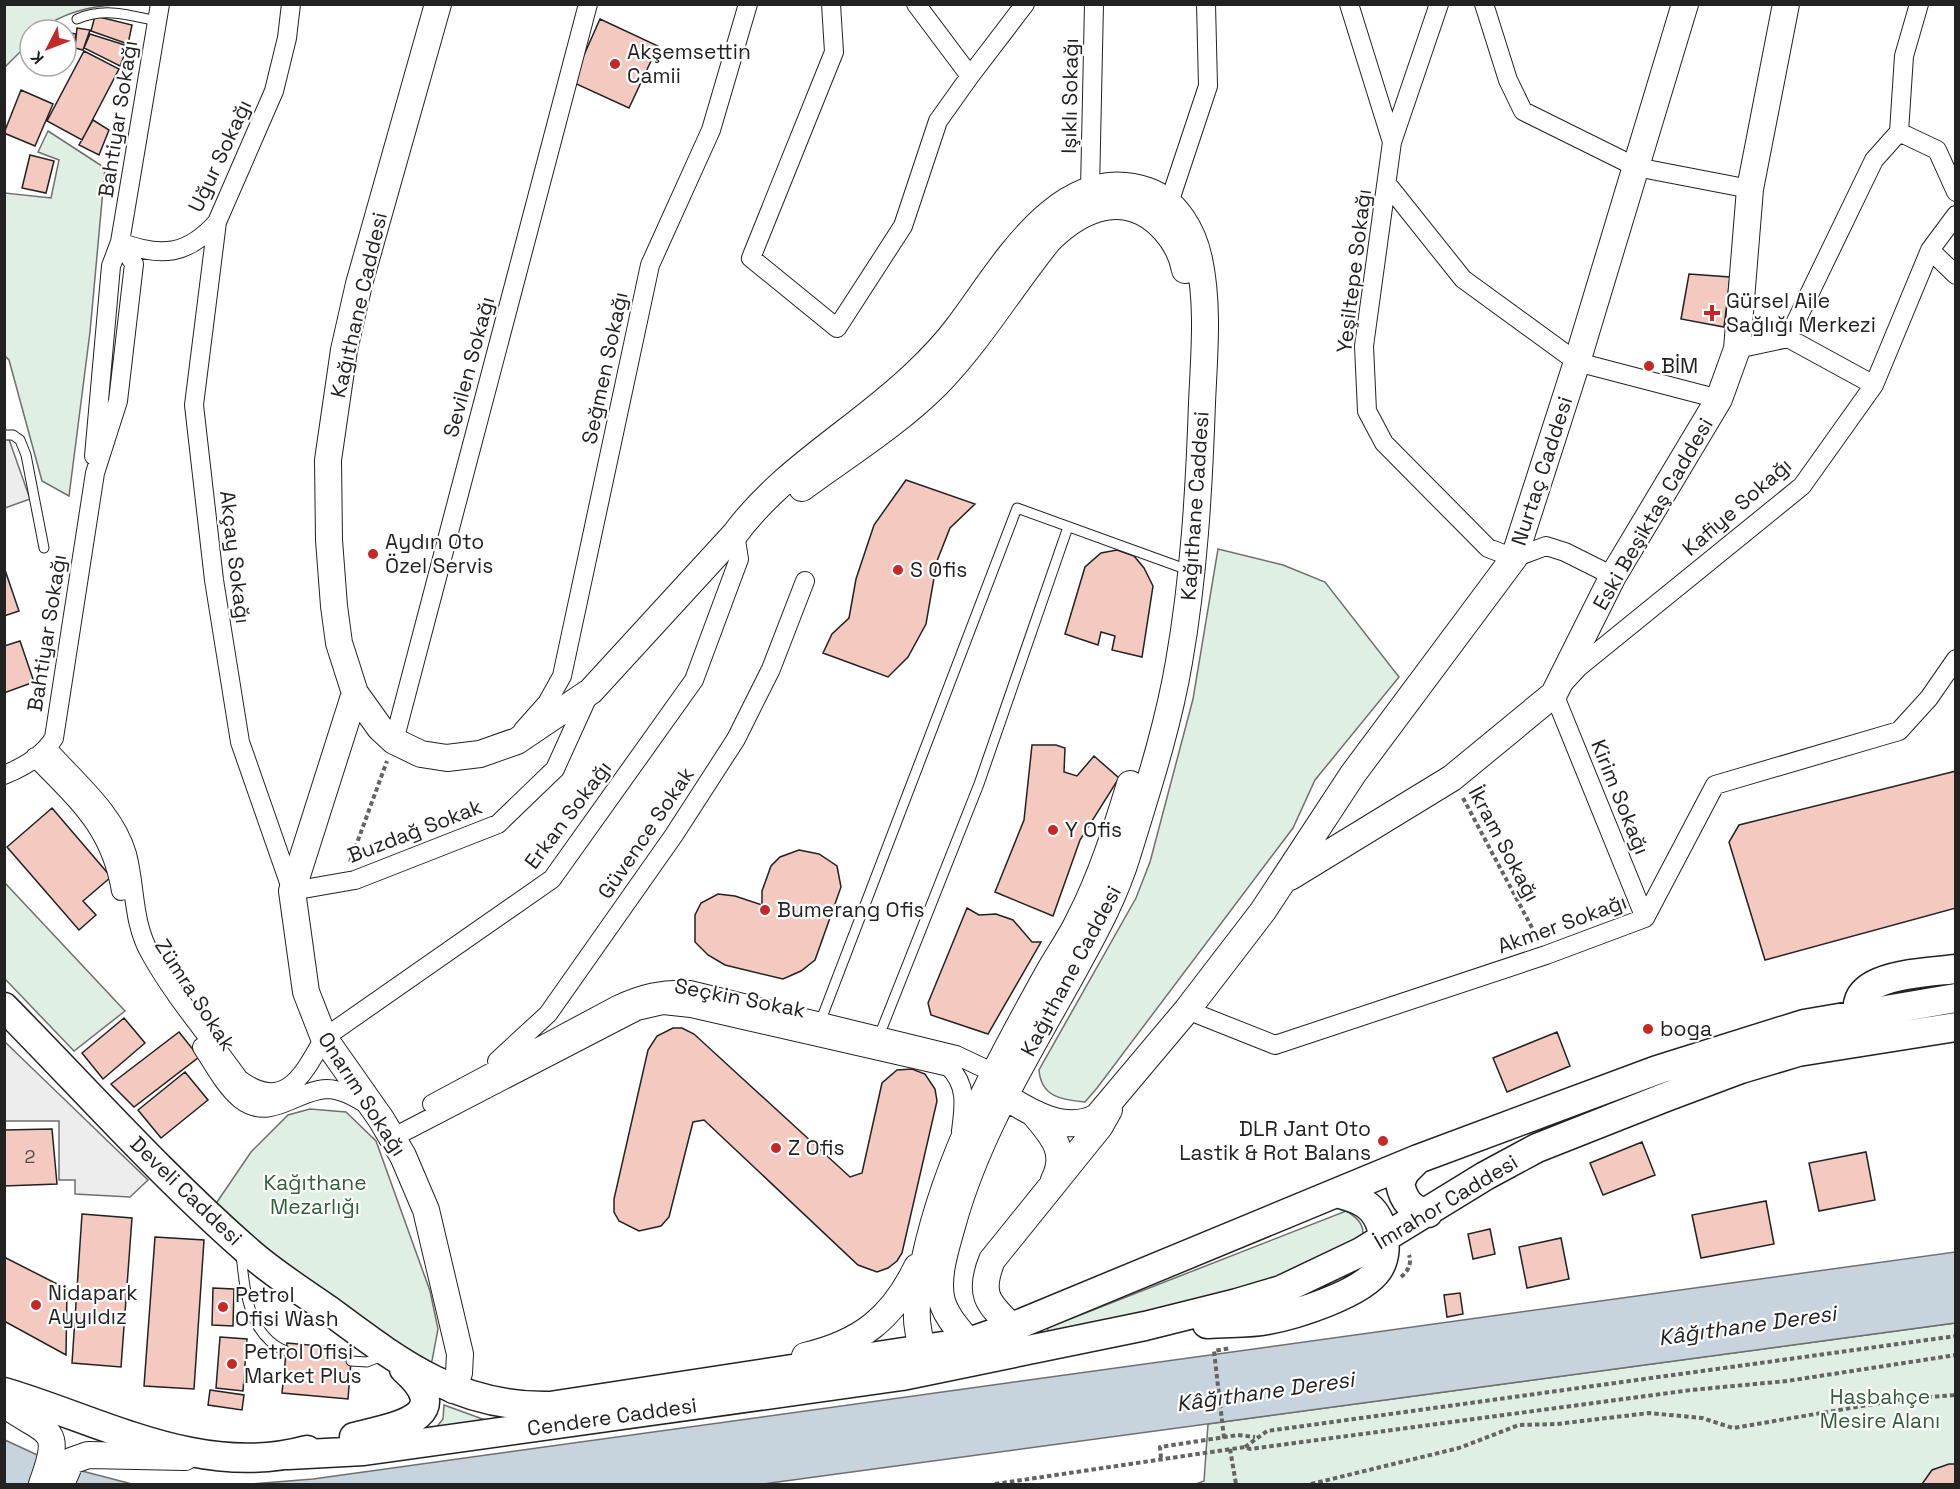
<svg xmlns="http://www.w3.org/2000/svg" width="1960" height="1489" viewBox="0 0 1960 1489" font-family="'Space Grotesk',sans-serif">
	<rect width="100%" height="100%" fill="#fff"/>
	<path fill="#e0efe3" stroke="#6f6f6f" stroke-width="1.5" d="M5,4H115V5C92,6 60,13 42,30H30V42L5,67Z
		M48,131L105,168L90,332L69,496L42,481L9,360L5,356V193L51,198L59,160L38,152Z
		M1218,549L1283,565L1325,582L1399,677L1315,780L1293,828L1097,1088L1085,1102C1062,1100 1041,1097 1039,1070L1136,898L1150,862L1193,699Z
		M5,883L125,1011L74,1051L5,979Z
		M310,1109L346,1112L376,1141L430,1291L438,1329L432,1361L426,1367L263,1250L215,1205L251,1152L288,1115Z
		M1346,1211C1357,1217 1366,1226 1362,1239L1317,1262L1240,1291L1049,1332L1047,1328Z
		M1955,1323V1484H1196L1204,1481L1208,1424Z
		M444,1405L488,1421L435,1429L443,1419Z"/>
	<path fill="#ededed" stroke="#6f6f6f" stroke-width="1.5" d="M4,425L30,499L5,508H4Z
		M5,1042L148,1180L130,1197L75,1194V1180H59V1121H5Z"/>
	<path fill="#c7d3dd" stroke="#6f6f6f" stroke-width="1.5" d="M1955,1252V1323L763,1484H252L313,1479Z
		M5,1440L59,1465L132,1484H5Z"/>
	<path fill="#f3c9c0" stroke="#222" stroke-width="1.5" d="M95,16L132,25L128,44L91,31Z
		M600,19L658,46L629,108L572,82Z
		M77,28L90,30L83,50L75,48Z
		M66,32L76,34L73,50L66,48Z
		M90,34L128,46L120,66L84,48Z
		M84,51L119,69L82,140L47,121Z
		M21,90L53,104L35,146L4,133Z
		M93,120L109,130L99,155L79,145Z
		M30,155L54,161L46,193L22,188Z
		M1689,274L1730,277L1724,327L1681,319Z
		M906,480L975,504L950,528L937,561L926,624L908,657L888,677L823,653L832,634L849,618L856,579L874,525Z
		M1117,550L1134,556L1144,568L1153,586L1142,657L1112,650L1115,636L1101,632L1098,645L1065,634L1085,567L1101,553Z
		M4,567L19,611L4,616Z
		M20,641L34,682L4,693V646Z
		M1032,745H1056L1065,748L1064,772L1077,776L1094,756L1119,778L1080,840L1053,916L995,892L1024,820Z
		M1956,771V908L1765,960L1729,842L1739,825Z
		M52,808L111,877L83,901L96,915L79,930L7,847Z
		M799,850L819,854L837,866L841,887L815,960L801,971L783,979L725,965L708,955L695,942V915L701,903L718,894L735,896L762,905V891L771,866L780,857Z
		M967,908L979,915L996,914L1013,920L1032,942H1041L988,1034L931,1015L928,1003Z
		M124,1018L145,1043L103,1079L82,1053Z
		M673,1028H682L694,1034L850,1177L862,1173L882,1083L897,1070L912,1069L925,1074L935,1089L937,1101L902,1253L897,1261L888,1268L877,1272L858,1265L704,1120L693,1122L669,1217L661,1226L639,1231L619,1221L614,1212V1199L648,1050L657,1036Z
		M179,1032L199,1057L134,1107L111,1084Z
		M1557,1032L1570,1066L1507,1092L1493,1058Z
		M185,1072L208,1100L161,1138L138,1110Z
		M52,1129L57,1184L4,1186V1130Z
		M1642,1142L1655,1175L1603,1195L1590,1163Z
		M1866,1152L1875,1200L1819,1211L1809,1163Z
		M1766,1201L1774,1244L1701,1258L1692,1215Z
		M82,1214L132,1218L121,1367L72,1363Z
		M1490,1229L1495,1254L1473,1259L1468,1234Z
		M155,1237L204,1240L194,1389L144,1386Z
		M1561,1238L1569,1279L1527,1288L1519,1247Z
		M4,1257L67,1289L66,1355L4,1321Z
		M213,1288L234,1289L233,1326L212,1325Z
		M1460,1293L1463,1314L1447,1317L1444,1295Z
		M220,1337L247,1339L243,1391L216,1388Z
		M287,1343L352,1349L348,1399L282,1393Z
		M210,1390L244,1395L242,1410L208,1405Z
		M1949,1464H1956V1484H1922L1932,1470Z"/>
	<g fill="none" stroke-linecap="round" stroke-linejoin="round">
		<g stroke="#222" stroke-width="11">
			<path id="lane" d="M77,19C104,7 129,15 157,21
				M4,435H13L20,440L26,455L44,548
				M819,1025L1017,508L1191,571
				M879,1036L979,784L1068,527
				M241,1253C244,1288 248,1336 286,1351
				M351,1361L367,1362L382,1356"/>
		</g>
		<g stroke="#222" stroke-width="20">
			<path id="street" d="M831,4L834,52L751,258L837,328L903,226L938,121L970,76
				M916,4L970,76L1025,4
				M1349,4L1392,142
				M1439,4L1392,142L1364,346L1367,411L1384,443L1488,548L1514,558L1546,546L1565,552L1613,576
				M1484,4L1508,80L1523,111L1636,167L1750,189
				M1899,132L1904,56L1919,4
				M1899,132L1937,150L1956,192
				M1388,185L1463,279L1577,362L1719,399
				M1090,189L1094,4
				M1169,203L1208,86L1206,4
				M1956,215L1930,250L1956,275
				M217,222L194,405L214,580L240,742L292,891L355,880L498,824L555,769L590,692
				M120,242C161,258 188,255 217,222L274,91L287,38L291,4
				M1737,349L1788,338
				M1874,385L1788,338L1874,160L1899,132
				M94,456L111,266L120,242L160,4
				M523,730L547,703L562,676L650,265L711,130L748,4
				M394,741L588,4
				M47,748C75,780 115,812 127,854C136,888 132,923 151,955C175,998 211,1039 239,1079C285,1113 303,1075 324,1038L552,879L694,680L739,559L735,534
				M35,757C78,802 110,827 121,891
				M4,775C24,767 43,756 54,738L95,473L118,401L134,264L120,242
				M1645,918L1554,694L1579,667L1802,486L1874,385L1930,250
				M1187,1010L1275,1045L1546,955L1645,918L1715,785L1899,731L1929,698L1956,659
				M202,1047C213,1064 224,1085 240,1099C270,1123 296,1090 327,1089C342,1089 357,1098 369,1106
				M497,1061L548,1014L674,835L736,739L771,669L805,581
				M432,1104L617,1005C641,994 663,988 690,990L956,1055L994,1073
				M392,1138L637,1011L663,1005L691,1008L949,1067C968,1086 964,1107 961,1131"/>
		</g>
		<g stroke="#222" stroke-width="28">
			<path id="secondary" d="M438,4L359,284L344,350L328,460L329,540L334,606L339,643L355,693L380,728L394,741L421,754L447,758L480,754L517,741L591,691L735,534C783,469 858,429 916,373C931,359 946,343 958,327C1002,269 1060,160 1148,191C1176,201 1193,231 1199,259C1209,306 1204,356 1202,403C1199,490 1194,576 1179,662C1168,727 1147,791 1128,853C1114,900 1090,941 1067,983C1023,1062 976,1138 952,1226C946,1248 937,1274 941,1297C944,1314 958,1329 969,1342
				M802,488C847,455 897,424 937,384C979,341 1011,287 1049,240C1083,206 1128,189 1165,230C1176,242 1182,254 1185,270
				M355,693L292,891L306,992L324,1038L381,1119L403,1156L426,1210L460,1354L459,1373L453,1390
				M1290,877L1452,778L1554,694L1613,576L1719,399L1737,349L1750,189L1786,4
				M999,1080L1004,1096C1031,1113 1066,1134 1097,1117L1187,1010L1263,911L1353,774L1514,558L1577,362L1685,4
				M1035,1115C1053,1136 1068,1153 1054,1180
				M1012,1327C988,1303 978,1295 992,1260L1100,1126L1109,1110
				M924,1351C911,1318 918,1291 925,1258C947,1156 997,1065 1047,975C1057,957 1070,939 1079,920C1101,877 1116,830 1130,784
				M805,1356C860,1343 892,1319 917,1267
				M4,1404C48,1436 64,1424 42,1484
				M61,1484L71,1461L88,1455L185,1457"/>
		</g>
		<g stroke="#222" stroke-width="31">
			<path id="primary" d="M4,1007C85,1089 162,1176 249,1252C274,1274 303,1292 330,1311C400,1363 458,1408 550,1406L969,1342L1012,1327L1418,1159L1657,1070L1804,1024L1956,998
				M1864,1028C1833,974 1923,973 1956,969
				M1418,1159L1405,1172L1400,1183C1403,1200 1411,1210 1428,1213
				M1207,1324C1227,1322 1247,1324 1267,1320C1295,1315 1362,1294 1378,1270C1386,1258 1386,1243 1382,1230C1376,1205 1360,1199 1336,1193
				M4,1392C102,1421 202,1479 307,1450
				M354,1437C393,1427 459,1418 404,1369
				M288,1455L364,1451L902,1376L1145,1326L1237,1303L1281,1290L1361,1252L1485,1176L1537,1148L1666,1097L1741,1069L1798,1052L1956,1027"/>
		</g>
		<path stroke="#646464" stroke-width="4" stroke-dasharray="4.5 3" stroke-linecap="butt" d="M1463,798L1538,939
			M350,862L387,761
			M1401,1277C1408,1271 1412,1264 1409,1255
			M1224,1438L1214,1351L1231,1348
			M1245,1447L1267,1431L1956,1336
			M1230,1449L1236,1484
			M1161,1458L1160,1447L1238,1435L1255,1437
			M995,1484L1245,1447L1250,1449L1691,1390L1787,1381L1956,1355
			M1311,1484L1459,1448L1519,1425L1557,1424L1649,1413L1702,1418L1733,1428L1904,1399L1956,1395"/>
		<use href="#lane" stroke="#fff" stroke-width="9"/>
		<use href="#street" stroke="#fff" stroke-width="18"/>
		<use href="#secondary" stroke="#fff" stroke-width="26"/>
		<use href="#primary" stroke="#fff" stroke-width="28"/>
	</g>
	<g fill="#c62828" stroke="#fff" stroke-width="2">
		<circle cx="615" cy="64" r="6"/>
		<path d="M1709 304h6v6h6v6h-6v6h-6v-6h-6v-6h6z"/>
		<circle cx="1649" cy="366" r="6"/>
		<circle cx="373" cy="554" r="6"/>
		<circle cx="898" cy="570" r="6"/>
		<circle cx="1053" cy="830" r="6"/>
		<circle cx="765" cy="910" r="6"/>
		<circle cx="1648" cy="1029" r="6"/>
		<circle cx="1383" cy="1141" r="6"/>
		<circle cx="776" cy="1148" r="6"/>
		<circle cx="36" cy="1305" r="6"/>
		<circle cx="223" cy="1307" r="6"/>
		<circle cx="232" cy="1364" r="6"/>
	</g>
	<g text-anchor="middle" stroke-width="4.5" stroke-linejoin="round" paint-order="stroke">
		<g font-size="18" fill="#564c4a">
			<text x="30" y="1163">2</text>
		</g>
		<g font-size="21" fill="#222" stroke="#fff" text-anchor="start">
			<text x="627" y="59">Akşemsettin<tspan x="627" dy="24">Camii</tspan></text>
			<text x="1726" y="308">Gürsel Aile<tspan x="1726" dy="24">Sağlığı Merkezi</tspan></text>
			<text x="1661" y="373">BİM</text>
			<text x="385" y="549">Aydın Oto<tspan x="385" dy="24">Özel Servis</tspan></text>
			<text x="910" y="577">S Ofis</text>
			<text x="1065" y="837">Y Ofis</text>
			<text x="777" y="917">Bumerang Ofis</text>
			<text x="1660" y="1036">boga</text>
			<text x="1371" y="1136" text-anchor="end">DLR Jant Oto<tspan x="1371" dy="24">Lastik &amp; Rot Balans</tspan></text>
			<text x="788" y="1155">Z Ofis</text>
			<text x="48" y="1300">Nidapark<tspan x="48" dy="24">Ayyıldız</tspan></text>
			<text x="235" y="1302">Petrol<tspan x="235" dy="24">Ofisi Wash</tspan></text>
			<text x="244" y="1359">Petrol Ofisi<tspan x="244" dy="24">Market Plus</tspan></text>
		</g>
		<g font-size="21" fill="#222" stroke="#fff">
			<text transform="translate(1070 96) rotate(-89)" y="7">Işıklı Sokağı</text>
			<text transform="translate(118 119) rotate(-81)" y="7">Bahtiyar Sokağı</text>
			<text transform="translate(220 156) rotate(-65)" y="7">Uğur Sokağı</text>
			<text transform="translate(1354 271) rotate(-83)" y="7">Yeşiltepe Sokağı</text>
			<text transform="translate(359 305) rotate(-77)" y="7">Kağıthane Caddesi</text>
			<text transform="translate(469 367) rotate(-75)" y="7">Sevilen Sokağı</text>
			<text transform="translate(605 368) rotate(-78)" y="7">Seğmen Sokağı</text>
			<text transform="translate(1542 471) rotate(-72)" y="7">Nurtaç Caddesi</text>
			<text transform="translate(1195 506) rotate(-86)" y="7">Kağıthane Caddesi</text>
			<text transform="translate(1737 507) rotate(-41)" y="7">Kafiye Sokağı</text>
			<text transform="translate(1653 514) rotate(-60)" y="7">Eski Beşiktaş Caddesi</text>
			<text transform="translate(235 557) rotate(83)" y="7">Akçay Sokağı</text>
			<text transform="translate(47 633) rotate(-81)" y="7">Bahtiyar Sokağı</text>
			<text transform="translate(1620 797) rotate(68)" y="7">Kirim Sokağı</text>
			<text transform="translate(568 815) rotate(-53)" y="7">Erkan Sokağı</text>
			<text transform="translate(415 831) rotate(-21)" y="7">Buzdağ Sokak</text>
			<text transform="translate(646 833) rotate(-56)" y="7">Güvence Sokak</text>
			<text transform="translate(1504 844) rotate(62)" y="7">İkram Sokağı</text>
			<text transform="translate(1562 924) rotate(-20)" y="7">Akmer Sokağı</text>
			<text transform="translate(1071 971) rotate(-62)" y="7">Kağıthane Caddesi</text>
			<text transform="translate(195 995) rotate(57)" y="7">Zümra Sokak</text>
			<text transform="translate(740 998) rotate(11)" y="7">Seçkin Sokak</text>
			<text transform="translate(362 1094) rotate(57)" y="7">Onarım Sokağı</text>
			<text transform="translate(186 1191) rotate(44)" y="7">Develi Caddesi</text>
			<text transform="translate(1446 1202) rotate(-31)" y="7">İmrahor Caddesi</text>
			<text transform="translate(612 1417) rotate(-8)" y="7">Cendere Caddesi</text>
		</g>
		<g font-size="21" fill="#2f5e38" stroke="#fff">
			<text x="315" y="1190">Kağıthane<tspan x="315" dy="24">Mezarlığı</tspan></text>
			<text x="1880" y="1404">Hasbahçe<tspan x="1880" dy="24">Mesire Alanı</tspan></text>
		</g>
		<g font-size="22" font-style="italic" fill="#222" stroke="#fff">
			<text transform="translate(1747 1325) rotate(-8)" y="8">Kâğıthane Deresi</text>
			<text transform="translate(1265 1391) rotate(-8)" y="8">Kâğıthane Deresi</text>
		</g>
	</g>
	<rect width="1960" height="1489" fill="none" stroke="#222222" stroke-width="12"/>
	<g transform="translate(48 48) rotate(228)"><circle r="28" fill="#ffffff" stroke="#a7a7a7" stroke-width="1.5"/>
	<path d="M0-4.5L10 22L0 15L-10 22Z" fill="#c62828"/>
	<text y="-9" font-size="16" font-weight="bold" text-anchor="middle" fill="#222222">K</text>
	</g>
</svg>
